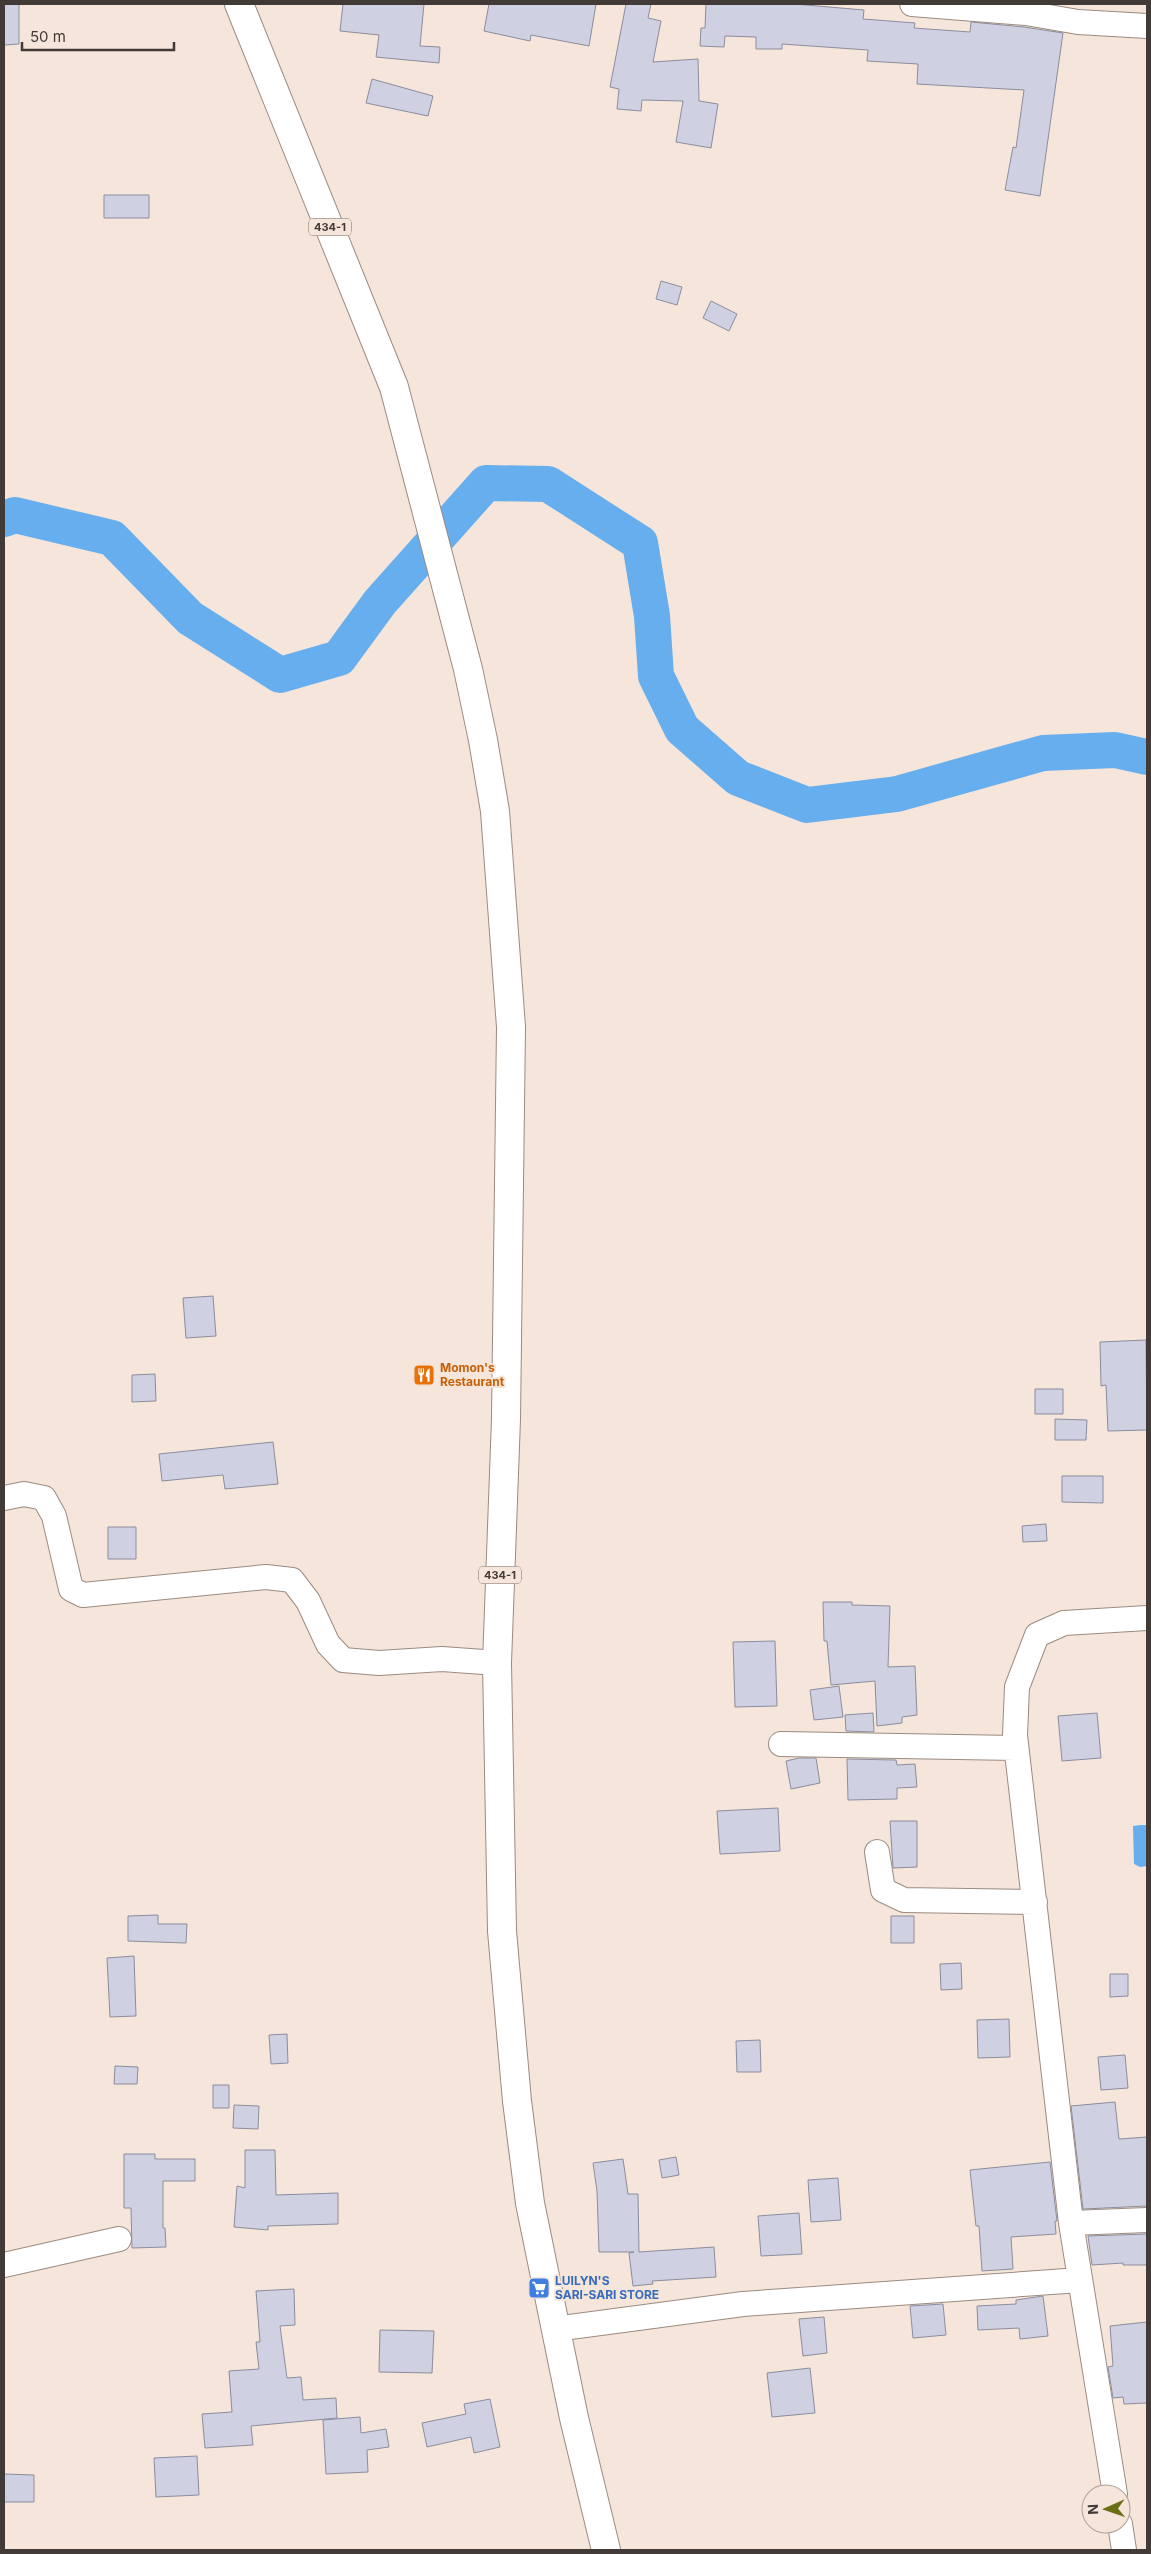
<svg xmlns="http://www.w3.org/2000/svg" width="1151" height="2554" viewBox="0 0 1151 2554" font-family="Inter,sans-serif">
	<rect width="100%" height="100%" fill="#f6e5da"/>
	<path fill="#66aeed" d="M1141,1825H1147V1866L1140,1867L1134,1864L1133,1826Z"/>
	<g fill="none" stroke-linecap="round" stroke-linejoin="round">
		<path stroke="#66aeed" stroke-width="36" d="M4,519L15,515L112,538L190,618L280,675L339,658L380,602L486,483L548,484L640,543L652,616L656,676L682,729L738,778L807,805L897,794L1043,753L1115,750L1147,757"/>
	</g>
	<path fill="#cfd1e2" stroke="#8b8d9d" d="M4,4H19V44L4,45Z
		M343,4H424L420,46L440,47L439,63L376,57L379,35L340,31Z
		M489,4H596L589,46L531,35L530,41L484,31Z
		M626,4H651L648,18L661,21L653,62L698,59L699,101L718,104L711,148L676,142L683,101L642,100L641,111L617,109L619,89L610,87Z
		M706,4H794L864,10L863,19L915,23L914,28L970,32L971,22L1024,27L1063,33L1040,196L1005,190L1013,147L1016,148L1024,90L917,84L918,64L867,61L868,50L782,44V49H756V37L725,36L724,47L700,46L701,28H705Z
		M372,79L433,96L428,116L366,103Z
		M104,195H149V218H104Z
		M661,281L682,287L677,305L656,299Z
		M711,301L737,314L729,331L703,318Z
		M213,1296L216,1336L186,1338L183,1298Z
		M1146,1340L1147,1430L1108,1431L1106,1385L1101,1386L1100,1342Z
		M155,1374L156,1401L132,1402V1375Z
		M1035,1389H1063V1414H1035Z
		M1055,1419L1087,1420L1086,1440H1055Z
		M273,1442L278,1484L225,1489L223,1475L162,1481L159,1454Z
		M1062,1476H1103V1503L1062,1502Z
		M1046,1524L1047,1541L1023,1542L1022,1526Z
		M108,1527H136V1559H108Z
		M823,1602H852V1605L890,1606L888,1667L915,1666L917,1715L902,1717V1723L877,1726L875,1681L831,1685L827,1641H824Z
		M775,1641L777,1706L735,1707L733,1642Z
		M839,1686L843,1717L814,1720L810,1690Z
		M873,1713L874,1732L846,1731L845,1715Z
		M1097,1713L1101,1758L1062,1761L1058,1716Z
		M799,1758H816L820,1783L791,1789L786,1761Z
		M847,1759L896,1760L897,1765L915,1764L917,1787L897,1788V1799L848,1800Z
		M778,1808L780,1851L720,1854L717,1811Z
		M890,1821H917V1867L893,1868Z
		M158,1915V1924H187L186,1943L128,1941V1916Z
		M891,1916H914V1943H891Z
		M134,1956L136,2016L110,2017L107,1958Z
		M961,1963L962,1989L941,1990L940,1964Z
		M1110,1974H1128V1996L1110,1997Z
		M1009,2019L1010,2057L978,2058L977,2020Z
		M287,2034L288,2063L271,2064L269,2035Z
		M760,2040L761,2072H737L736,2041Z
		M1125,2055L1128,2088L1101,2090L1098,2057Z
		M115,2066L138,2067L137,2084H114Z
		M213,2085H229V2108H213Z
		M1115,2102L1119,2139L1147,2137V2206L1083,2209L1071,2106Z
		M234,2105L259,2106L258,2129L233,2128Z
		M245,2150H275L276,2195L338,2193V2224L268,2226V2230L234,2227L237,2186L245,2188Z
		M124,2154H155V2159H195V2181H163V2228H165L166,2247L132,2248L131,2208H124Z
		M676,2157L679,2175L662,2178L659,2160Z
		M623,2159L628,2194H638L639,2252L714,2247L716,2277L652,2281L653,2284L633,2286L629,2253L634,2252H599L597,2191L593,2163Z
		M1050,2162L1057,2221H1055L1056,2234L1011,2237L1013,2269L982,2271L979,2226H976L970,2170Z
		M838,2178L841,2220L811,2222L808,2180Z
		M799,2213L802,2254L761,2256L758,2216Z
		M1147,2234V2265H1123V2263L1092,2265L1088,2236Z
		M294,2289L295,2325L280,2326L287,2378L301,2377L303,2400L336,2398L337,2418L251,2426L253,2445L205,2448L202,2414L232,2412L229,2371L259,2369L256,2342H260L256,2291Z
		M1043,2296L1048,2336L1020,2339L1019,2328L978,2330L977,2306L1016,2304V2300Z
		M943,2304L946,2335L913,2338L910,2306Z
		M824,2317L827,2353L803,2356L799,2319Z
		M1147,2322V2403L1124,2404L1123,2397L1113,2398L1108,2367L1113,2366L1110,2326Z
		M380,2330L434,2331L432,2373L379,2372Z
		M810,2368L815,2413L772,2417L767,2373Z
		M490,2399L500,2447L474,2453L471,2437L427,2447L422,2423L466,2414L464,2404Z
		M360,2417L361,2433L386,2429L389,2447L367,2450L368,2472L326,2474L323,2420Z
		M197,2456L199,2495L156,2497L154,2458Z
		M4,2474L34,2475V2502H4Z"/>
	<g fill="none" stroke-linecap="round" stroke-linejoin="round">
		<g stroke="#9a8b81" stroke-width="26">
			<path id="minor" d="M912,4L1026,13L1078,22L1147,26
				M4,1498L24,1494L44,1498L54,1516L71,1589L83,1595L266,1577L292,1580L308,1601L328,1644L343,1660L379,1663L442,1659L497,1663
				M781,1744L1016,1748
				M877,1852L883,1890L904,1900L1035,1902
				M1071,2223L1147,2220
				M4,2265L119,2239
				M555,2329L743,2304L1080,2280
				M1115,2494L1071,2223L1015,1735L1017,1687L1037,1635L1064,1623L1147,1618
				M1120,2524L1124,2550"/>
		</g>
		<g stroke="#9a8b81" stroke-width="30">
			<path id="major" d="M239,4L394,387L468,669L483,740L495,811L511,1027L506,1419L497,1663L502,1931L517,2101L530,2203L574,2418L606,2550"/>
		</g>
		<use href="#minor" stroke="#fff" stroke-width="24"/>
		<use href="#major" stroke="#fff" stroke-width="28"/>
	</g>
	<defs>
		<g id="restaurant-square" transform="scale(1.125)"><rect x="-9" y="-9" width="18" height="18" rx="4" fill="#e8710a" stroke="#f6e5da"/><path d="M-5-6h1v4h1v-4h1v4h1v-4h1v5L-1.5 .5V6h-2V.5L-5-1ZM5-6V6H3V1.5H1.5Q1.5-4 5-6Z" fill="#fff"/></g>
		<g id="supermarket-square" transform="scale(1.125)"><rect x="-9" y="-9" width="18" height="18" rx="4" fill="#3f7fe0" stroke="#f6e5da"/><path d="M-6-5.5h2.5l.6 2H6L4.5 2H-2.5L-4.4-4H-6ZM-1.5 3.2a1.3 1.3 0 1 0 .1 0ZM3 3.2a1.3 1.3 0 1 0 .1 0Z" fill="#fff"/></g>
	</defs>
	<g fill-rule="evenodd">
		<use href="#restaurant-square" x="424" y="1375"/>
		<use href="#supermarket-square" x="539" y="2288"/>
	</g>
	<g text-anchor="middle" stroke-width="4" stroke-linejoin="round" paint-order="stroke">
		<g fill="#f6e5da" stroke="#776d67" stroke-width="1">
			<rect x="309" y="218.5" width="42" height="17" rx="4"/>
			<rect x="479" y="1566.5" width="42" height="17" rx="4"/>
		</g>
		<g font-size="11" font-weight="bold" fill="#413a36">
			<text x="330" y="231">434-1</text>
			<text x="500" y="1579">434-1</text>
		</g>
		<g font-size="12" font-weight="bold" fill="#c56008" stroke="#f6e5da" text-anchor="start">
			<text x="440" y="1372">Momon's<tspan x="440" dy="14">Restaurant</tspan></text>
		</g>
		<g font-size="12" font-weight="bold" fill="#366cbe" stroke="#f6e5da" text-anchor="start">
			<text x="555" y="2285">LUILYN'S<tspan x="555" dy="14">SARI-SARI STORE</tspan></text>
		</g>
	</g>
	<rect width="1151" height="2554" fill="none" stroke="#413a36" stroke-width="10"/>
	<g transform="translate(1106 2509) rotate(268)"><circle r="24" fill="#f6e5da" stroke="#aea198"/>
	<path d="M0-4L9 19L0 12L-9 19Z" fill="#6b6f13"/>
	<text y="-8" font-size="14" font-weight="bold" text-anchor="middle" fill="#413a36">N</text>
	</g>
	<path d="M22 42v8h152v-8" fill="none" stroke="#413a36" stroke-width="2.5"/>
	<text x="30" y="42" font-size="15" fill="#413a36" stroke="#f6e5da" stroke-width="4" paint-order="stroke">50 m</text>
</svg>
